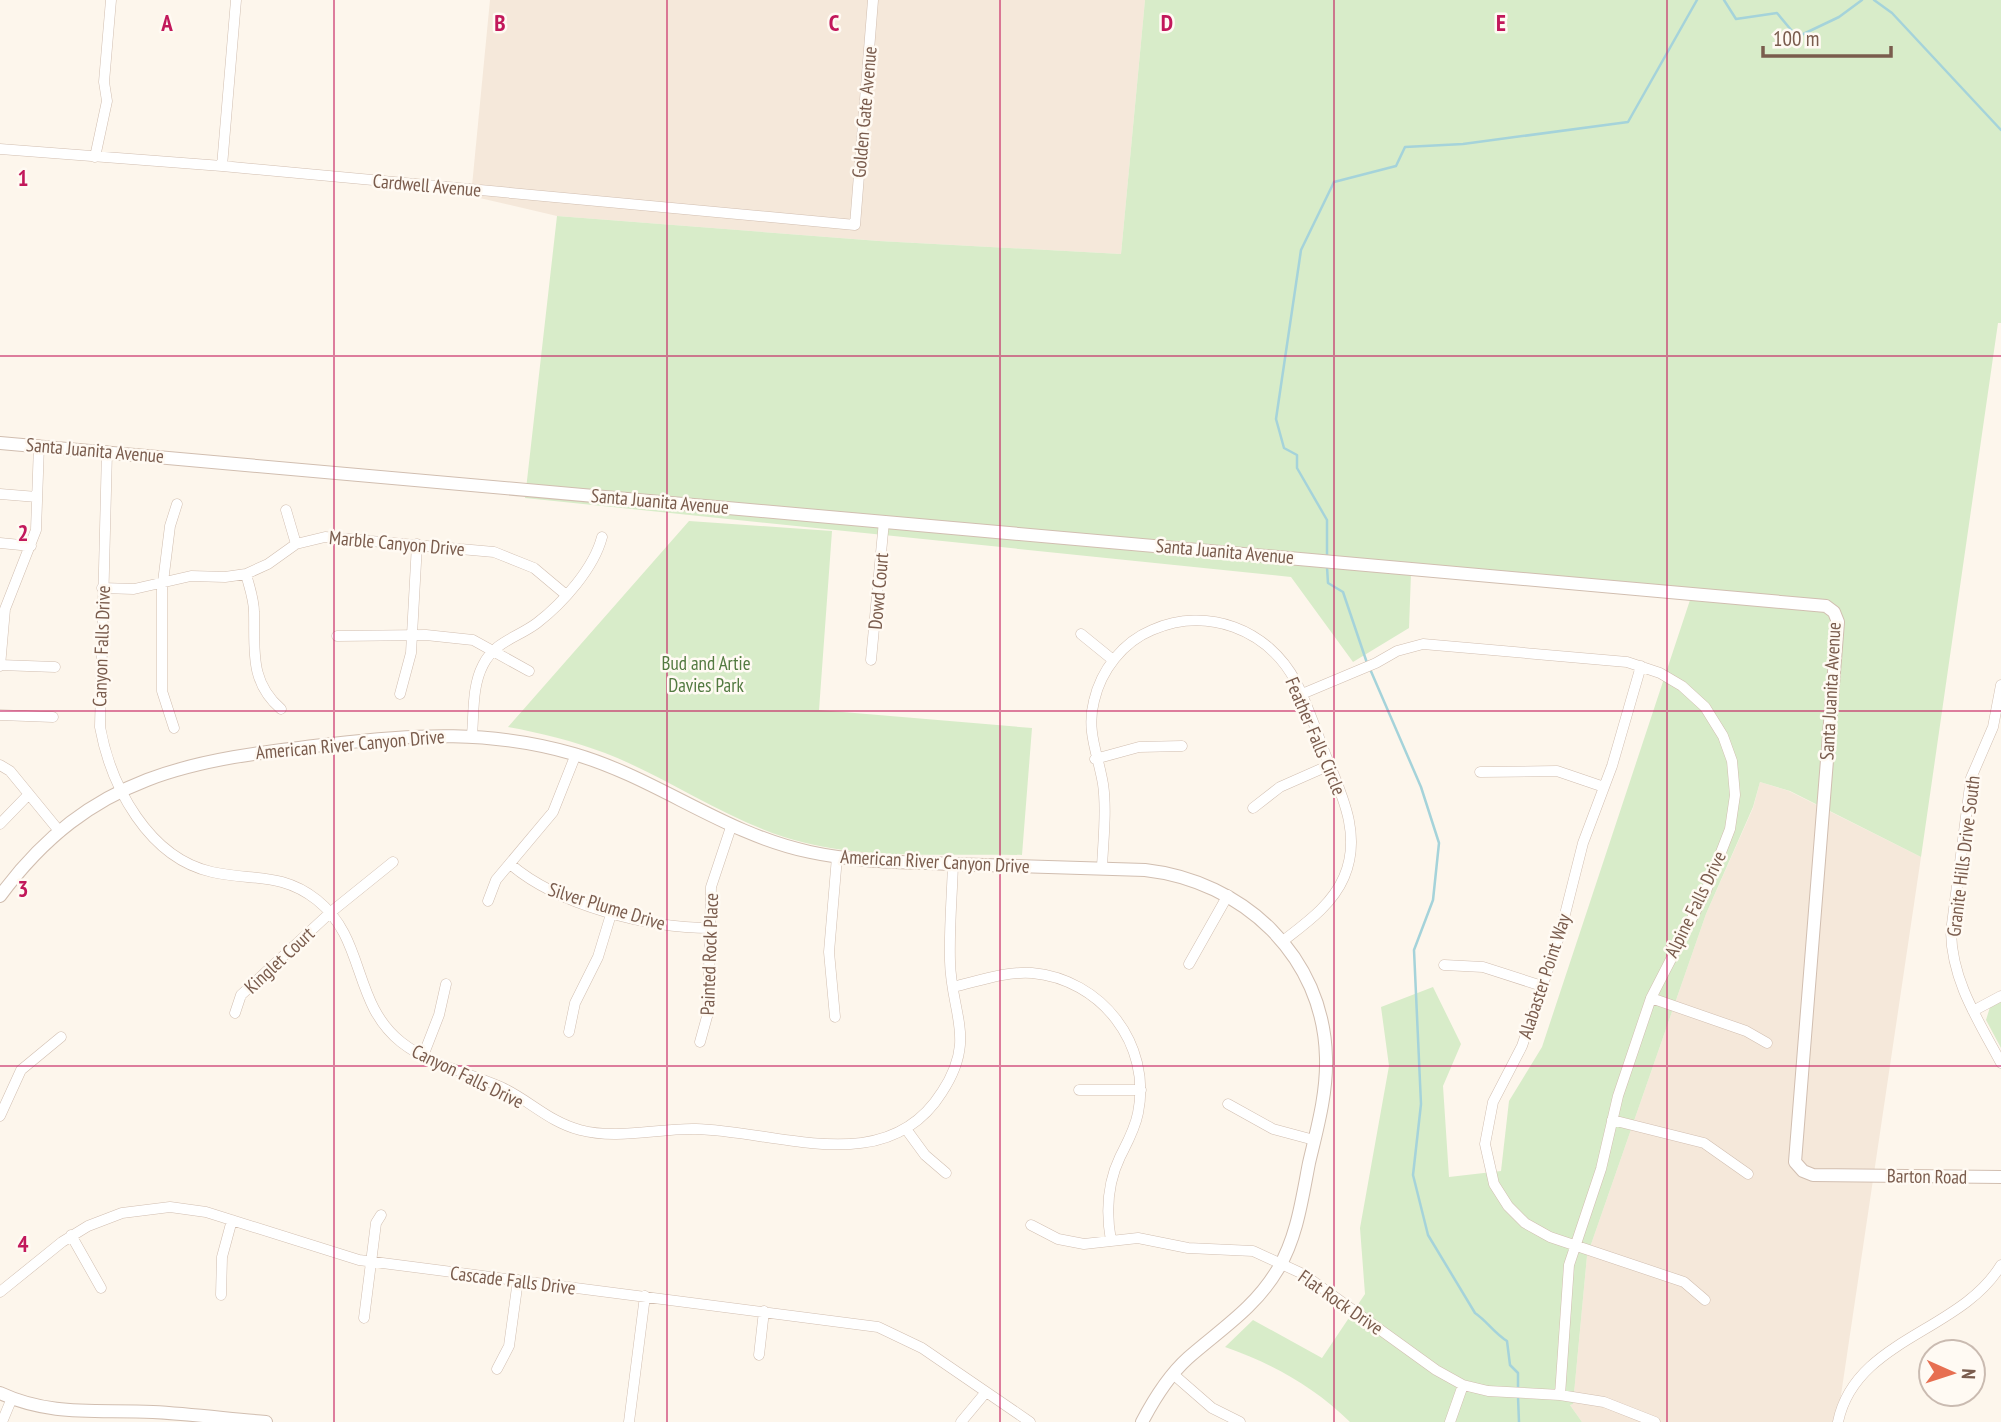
<svg xmlns="http://www.w3.org/2000/svg" width="2001" height="1422" viewBox="0 0 2001 1422" font-family="'PT Sans Narrow',sans-serif">
	<rect width="100%" height="100%" fill="#fdf6ec"/>
	<path fill="#f5e8da" d="M490,0H1145L1121,254L879,241L557,216L471,196Z
		M1760,782L1789,791L1921,857L1837,1422H1582L1570,1405L1573,1404L1587,1256L1706,914L1753,808Z"/>
	<path fill="#d8ecc9" d="M1145,0H2001V323H1998L1921,857L1790,791L1760,782L1753,807L1706,914L1587,1256L1573,1404L1570,1405L1582,1422H1350C1313,1386 1273,1364 1225,1347L1253,1320L1322,1358L1365,1294L1360,1228L1389,1066L1381,1007L1433,987L1461,1044L1443,1086L1449,1177L1501,1171L1509,1101L1542,1047L1694,588L1411,573L1409,628L1353,662L1291,577L525,498L557,216L879,241L1121,254Z
		M689,521L832,531L819,710L1032,728L1022,855C945,853 858,861 784,837C720,816 667,777 605,753C573,741 541,733 508,727Z
		M2001,1002V1048L1986,1020L1990,1007Z"/>
	<g fill="none" stroke-linecap="round" stroke-linejoin="round">
		<path stroke="#a5d3da" stroke-width="2.5" d="M1724,0L1736,19L1777,13L1797,37L1839,17L1862,0
			M1874,0L1892,13L2001,130
			M1327,557V520L1297,468V455L1284,448L1276,419L1301,250L1334,182L1396,166L1405,147L1463,144L1628,122L1697,0
			M1327,567L1328,583L1343,592L1367,663
			M1370,669L1421,787L1439,843L1433,900L1414,950L1421,1104L1413,1175L1428,1235L1475,1313C1488,1322 1494,1333 1507,1341L1510,1365L1518,1373V1391
			M1518,1397L1519,1422"/>
		<g stroke="#d1beb0" stroke-width="11">
			<path id="minor" d="M0,149L222,166L855,225L873,0
				M95,157L107,101L104,82L111,0
				M222,166L236,0
				M107,451L100,727C111,787 149,858 212,872C252,881 282,872 317,900C366,939 352,1003 401,1042C430,1065 467,1072 501,1087C529,1100 549,1122 580,1130C618,1140 658,1128 696,1129C779,1131 887,1180 942,1092C977,1039 951,1014 950,961C949,929 952,896 953,864
				M0,494L37,497
				M286,510L296,544
				M0,543L31,546
				M246,574C249,586 254,599 254,612C255,649 249,682 281,709
				M102,588L134,589L191,576L225,577L246,574L268,564L296,544L325,537L494,552L534,568L565,594
				M1081,634L1113,660
				M337,636L426,635L473,640L529,671
				M871,660L884,521
				M0,665L55,667
				M0,666L5,609L36,530L39,445
				M1641,666L1612,766L1583,843L1560,934L1522,1046L1493,1102L1485,1144L1494,1184L1508,1206L1525,1223L1550,1237L1684,1282L1705,1300
				M2001,685L1993,727L1971,778L1951,932C1952,981 1978,1020 2001,1063
				M400,694L411,653L417,544
				M1302,694L1376,663L1397,651L1423,644L1627,662L1660,673L1682,686L1705,707L1723,736L1732,761L1735,795L1730,829L1706,891L1651,998L1618,1096L1601,1169L1569,1265L1560,1395
				M0,715L53,717
				M174,728L162,691V590L170,526L177,504
				M472,735C474,712 472,686 483,665C495,641 517,638 537,623C563,603 594,568 602,537
				M1095,759L1139,747L1182,746
				M0,765L10,771L60,832
				M1480,772L1557,771L1604,787
				M1253,808L1280,787L1330,765
				M0,824L29,794
				M510,864C559,906 648,928 711,928
				M1102,868C1103,841 1107,811 1103,784C1098,754 1086,731 1094,701C1101,670 1123,642 1152,630C1207,606 1268,629 1296,682C1308,705 1316,731 1326,756C1342,795 1362,835 1344,877C1332,905 1306,923 1283,941
				M488,901L496,880L553,812L576,754
				M1189,964L1228,895
				M1444,965L1483,967L1542,986
				M953,987C979,981 1006,971 1032,973C1101,979 1152,1044 1138,1113C1135,1129 1127,1143 1120,1157C1107,1184 1106,1213 1111,1241
				M1651,998L1746,1031L1767,1043
				M1973,1011L2001,996
				M235,1013L241,995L331,912L393,862
				M835,1017L829,952L837,857
				M569,1032L575,1003L598,957L612,911
				M700,1042L708,1013L711,887L731,827
				M423,1056L439,1015L446,984
				M1079,1090H1141
				M1228,1104L1273,1129L1314,1140
				M0,1116L21,1070L61,1037
				M1612,1120L1704,1143L1748,1174
				M906,1129L925,1155L946,1173
				M1031,1225L1058,1239L1084,1244L1138,1238L1188,1248L1253,1251L1303,1274L1436,1370L1463,1385L1488,1391L1560,1395L1604,1402L1655,1422
				M71,1235L101,1288
				M0,1292L62,1242L88,1226L122,1213L170,1207L206,1212L359,1260L878,1327L922,1348L1030,1422
				M221,1295L222,1257L232,1220
				M364,1318L376,1223L381,1215
				M759,1355L764,1311
				M497,1369L509,1346L518,1280
				M1173,1374L1212,1408L1240,1422
				M2,1422L12,1398
				M629,1422L645,1296
				M961,1422L986,1392
				M1450,1422L1463,1385
				M1838,1422C1855,1339 1961,1332 2001,1265"/>
		</g>
		<g stroke="#d1beb0" stroke-width="14">
			<path id="tertiary" d="M0,443L1826,606L1834,612L1838,622L1795,1162L1803,1171L1813,1175L2001,1177
				M0,896C91,773 191,760 332,744C415,734 492,730 574,754C657,778 724,834 810,852C856,862 903,862 950,864C1015,866 1080,868 1145,870C1243,881 1324,956 1326,1058C1327,1094 1317,1129 1309,1163C1302,1199 1297,1237 1278,1269C1255,1308 1221,1329 1188,1358C1168,1376 1154,1399 1142,1422
				M0,1393C51,1417 99,1409 153,1412C191,1414 229,1419 266,1422"/>
		</g>
		<use href="#minor" stroke="#fff" stroke-width="10"/>
		<use href="#tertiary" stroke="#fff" stroke-width="12"/>
	</g>
	<path fill="none" stroke="#c2185b" stroke-width="2" stroke-opacity="0.55" d="M334,0V1422M667,0V1422M1000,0V1422M1334,0V1422M1667,0V1422M0,356H2001M0,711H2001M0,1066H2001"/>
	<g text-anchor="middle" stroke-width="5" stroke-linejoin="round" paint-order="stroke">
		<g font-size="19" fill="#7a5c4d" stroke="#fffaf3">
			<text transform="translate(864 112) rotate(-85)" y="7">Golden Gate Avenue</text>
			<text transform="translate(427 185) rotate(5)" y="7">Cardwell Avenue</text>
			<text transform="translate(95 450) rotate(5)" y="7">Santa Juanita Avenue</text>
			<text transform="translate(660 501) rotate(5)" y="7">Santa Juanita Avenue</text>
			<text transform="translate(397 543) rotate(5)" y="7">Marble Canyon Drive</text>
			<text transform="translate(1225 551) rotate(5)" y="7">Santa Juanita Avenue</text>
			<text transform="translate(878 591) rotate(-85)" y="7">Dowd Court</text>
			<text transform="translate(101 646) rotate(-88)" y="7">Canyon Falls Drive</text>
			<text transform="translate(1830 691) rotate(-87)" y="7">Santa Juanita Avenue</text>
			<text transform="translate(1316 736) rotate(67)" y="7">Feather Falls Circle</text>
			<text transform="translate(350 744) rotate(-5)" y="7">American River Canyon Drive</text>
			<text transform="translate(1963 856) rotate(-83)" y="7">Granite Hills Drive South</text>
			<text transform="translate(935 861) rotate(3)" y="7">American River Canyon Drive</text>
			<text transform="translate(1695 904) rotate(-64)" y="7">Alpine Falls Drive</text>
			<text transform="translate(607 906) rotate(17)" y="7">Silver Plume Drive</text>
			<text transform="translate(709 954) rotate(-88)" y="7">Painted Rock Place</text>
			<text transform="translate(279 960) rotate(-43)" y="7">Kinglet Court</text>
			<text transform="translate(1544 976) rotate(-72)" y="7">Alabaster Point Way</text>
			<text transform="translate(468 1076) rotate(26)" y="7">Canyon Falls Drive</text>
			<text transform="translate(1927 1176) rotate(1)" y="7">Barton Road</text>
			<text transform="translate(513 1280) rotate(7)" y="7">Cascade Falls Drive</text>
			<text transform="translate(1341 1302) rotate(35)" y="7">Flat Rock Drive</text>
		</g>
		<g font-size="19" fill="#537a41" stroke="#fffaf3">
			<text x="706" y="670">Bud and Artie<tspan x="706" dy="22">Davies Park</tspan></text>
		</g>
	</g>
	<g font-size="23" text-anchor="middle" font-weight="bold" fill="#c2185b" stroke="#fffaf3" stroke-width="5" stroke-linejoin="round" paint-order="stroke">
		<text x="167" y="31">A</text>
		<text x="500" y="31">B</text>
		<text x="834" y="31">C</text>
		<text x="1167" y="31">D</text>
		<text x="1501" y="31">E</text>
		<text x="23" y="186">1</text>
		<text x="23" y="541">2</text>
		<text x="23" y="897">3</text>
		<text x="23" y="1252">4</text>
	</g>
	<g transform="translate(1952 1373) rotate(93)"><circle r="33" fill="#fffaf3" stroke="#cabbb1" stroke-width="2"/>
	<path d="M0-5L12 26L0 18L-12 26Z" fill="#e76f51"/>
	<text y="-10" font-size="19" font-weight="bold" text-anchor="middle" fill="#7a5c4d">N</text>
	</g>
	<path d="M1763 46v10h128v-10" fill="none" stroke="#7a5c4d" stroke-width="3.5"/>
	<text x="1773" y="46" font-size="21" fill="#7a5c4d" stroke="#fffaf3" stroke-width="5" paint-order="stroke">100 m</text>
</svg>
